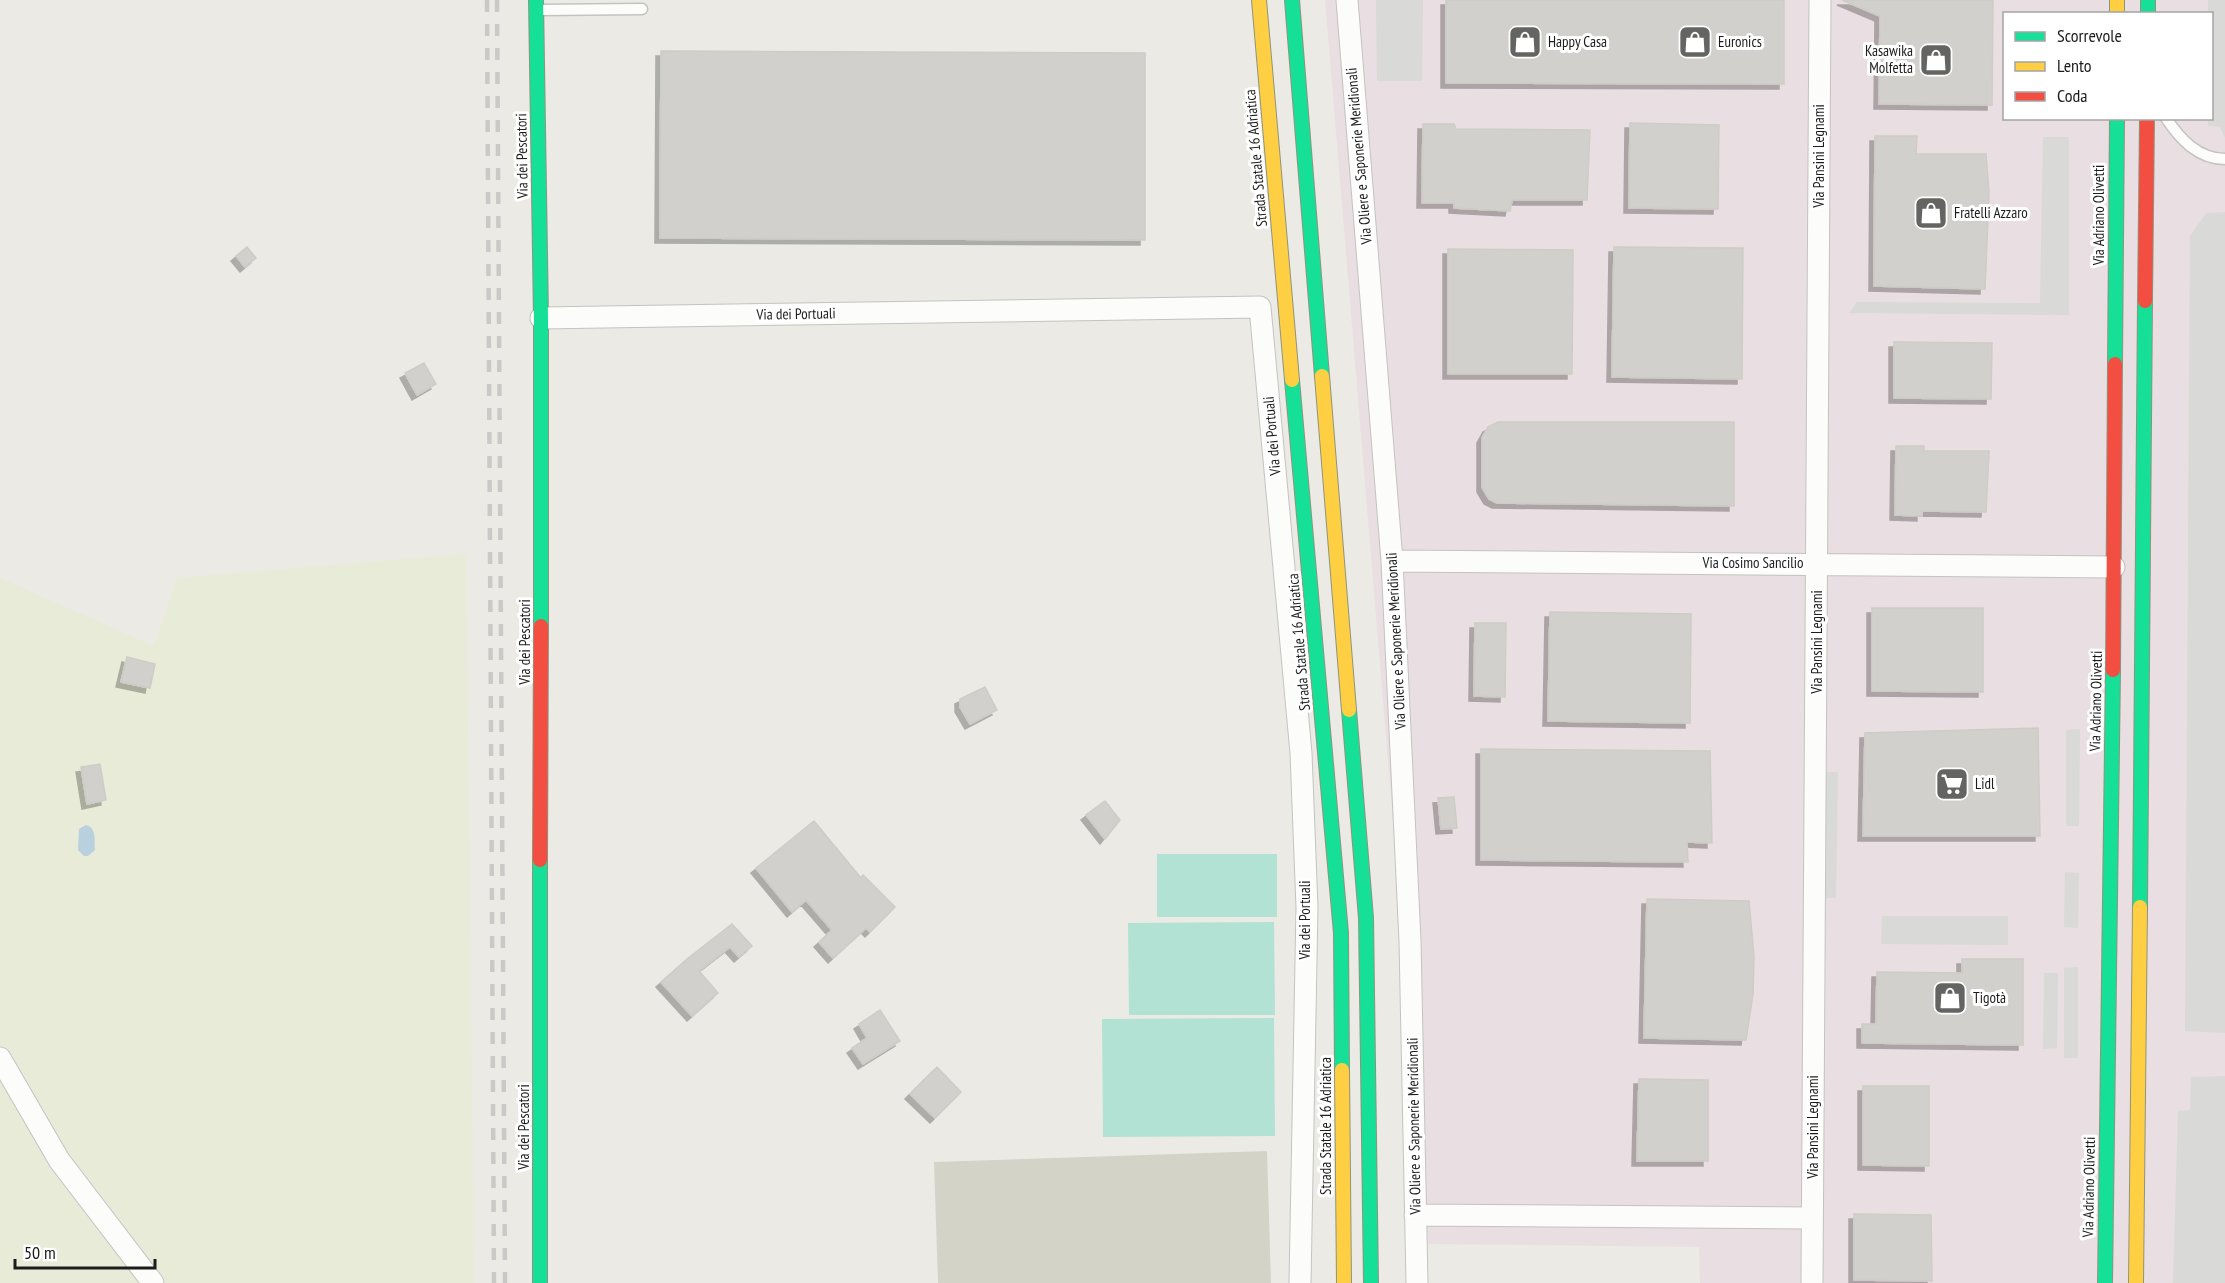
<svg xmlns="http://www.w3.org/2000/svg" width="2225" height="1283" viewBox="0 0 2225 1283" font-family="'PT Sans Narrow',sans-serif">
	<defs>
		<filter id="shadow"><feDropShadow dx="-5" dy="5" stdDeviation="0" flood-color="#0004"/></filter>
	</defs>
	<rect width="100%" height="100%" fill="#ebeae5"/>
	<path fill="#e9dee2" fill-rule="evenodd" d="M1325,0H2225V1283H1700L1699,1247L1428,1244ZM2004,14H2212V118H2004Z"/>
	<path fill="#d3d4c7" d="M1267,1151L1271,1283H938L934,1162Z"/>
	<path fill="#e8ebd8" d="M466,554L474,1283H0V578L154,646L177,578Z"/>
	<path fill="#b1e2d4" d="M1157,854H1277V917H1157Z
		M1274,922L1275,1015H1129L1128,923Z
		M1274,1018L1275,1136L1103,1137L1102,1019Z"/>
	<path fill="#d9d9d7" d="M1376,0H1423L1422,81H1377Z
		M2208,0H2225V138L2220,127L2208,126V119L2212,118V14L2208,13Z
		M2043,137H2069V315L1849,313L1857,302L2040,303Z
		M2225,212V1033L2185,1031L2190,236L2206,213Z
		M2080,729L2079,826H2066V730Z
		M1825,772H1838L1836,898H1822Z
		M2065,872L2079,873L2078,928L2064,927Z
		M1882,916H2008V945L1881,944Z
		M2078,967V1058H2064V968Z
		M2044,973H2058L2057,1048L2043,1049Z
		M2225,1076V1283H2173L2178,1111L2190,1110L2191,1077Z"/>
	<path fill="#b9d0de" d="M86,825C97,828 94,840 95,850L88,856H84L78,850L79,829Z"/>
	<path fill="#d2d0cc" stroke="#ceccc6" stroke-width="1.5" filter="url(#shadow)" d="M1446,0H1784V84L1446,83Z
		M1842,0H1993L1992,105L1879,104L1880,16Z
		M661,51L1145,53V240L660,238Z
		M1630,123L1719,125L1718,209L1629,208Z
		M1423,124H1454L1456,129L1590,130L1587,200H1512L1510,211L1454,208V203H1422Z
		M1875,136H1917L1916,154H1986L1989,193L1985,289L1874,286Z
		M247,247L256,258L245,267L236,256Z
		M1614,247L1743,248L1742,379L1612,377Z
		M1448,249L1573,250L1572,374H1448Z
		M1894,342L1992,343L1991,399L1894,398Z
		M424,363L436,384L417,395L405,373Z
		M1498,422H1734V506L1497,503L1489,499L1482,487V438L1488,427Z
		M1896,446H1924V451H1989L1986,512L1922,511V516L1895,515Z
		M1872,608H1983V692L1872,691Z
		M1550,612L1691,614L1690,723L1548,721Z
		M1475,623H1506L1505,697L1474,696Z
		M127,657L155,664L150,688L121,682Z
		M985,687L997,710L970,724L960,707V699Z
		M2038,728L2040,836H1863L1865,733Z
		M1481,749L1710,751L1712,843L1687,842L1688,862L1481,860Z
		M100,764L106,800L87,804L81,767Z
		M1454,797L1457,828L1441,829L1438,798Z
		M1105,801L1120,820L1105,839L1086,815Z
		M814,821L861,878L863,875L895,907L870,932L866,928L833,958L819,942L832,930L806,900L792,912L756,868Z
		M1647,899L1749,901L1754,957L1753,994L1746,1040L1644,1038Z
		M732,924L752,946L739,957L730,947L699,971L718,993L692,1016L661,982L687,959Z
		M1962,959H2023V1045L1862,1043V1024H1876L1877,972L1962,973Z
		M880,1010L900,1041L863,1064L852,1048L867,1038L859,1024Z
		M937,1067L961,1092L935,1118L910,1094Z
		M1639,1079L1708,1080V1161H1637Z
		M1863,1086H1929V1166L1863,1165Z
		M1854,1214L1931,1215L1932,1281L1854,1280Z"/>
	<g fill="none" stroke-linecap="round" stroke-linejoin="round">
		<g stroke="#c3c3c1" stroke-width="13">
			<path id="lane" d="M539,10L642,9
				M2166,118C2180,139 2198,159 2225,159"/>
		</g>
		<g stroke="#c3c3c1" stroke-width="23">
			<path id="street" d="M1347,0L1392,561L1410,941L1417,1283
				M541,318L1260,307L1301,753L1307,907L1300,1283
				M1392,561L2114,567
				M0,1058L59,1160L153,1283
				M1415,1215L1812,1218
				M1812,1283L1820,0"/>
		</g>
		<g stroke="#8f947e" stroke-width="16">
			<path id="fast" d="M536,0L541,318V626
				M1292,0L1322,376
				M2148,0V14
				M2115,364L2117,118
				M1292,380L1341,933L1342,1070
				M1349,710L1366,918L1371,1283
				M2140,907L2145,301
				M540,1283V860
				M2105,1283L2113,670"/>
		</g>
		<g stroke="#8f947e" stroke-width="16">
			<path id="slow" d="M1259,0L1292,380
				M2117,0V14
				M1322,376L1349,710
				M1342,1070L1344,1283
				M2136,1283L2140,907"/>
		</g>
		<g stroke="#8f947e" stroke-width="16">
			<path id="jam" d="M2145,301L2147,118
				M2113,670L2115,364
				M540,860L541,626"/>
		</g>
		<use href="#lane" stroke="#fcfcfb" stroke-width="10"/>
		<use href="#street" stroke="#fcfcfb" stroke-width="21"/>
		<use href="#fast" stroke="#16e098" stroke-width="14"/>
		<use href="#slow" stroke="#ffcf43" stroke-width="14"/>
		<use href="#jam" stroke="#f24e42" stroke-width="14"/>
		<path stroke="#c9c9c8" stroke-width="4.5" stroke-dasharray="12 12" stroke-linecap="butt" d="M487,0L494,1283
			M497,0L505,1283"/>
	</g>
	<defs>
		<g id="shop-square" transform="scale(1.725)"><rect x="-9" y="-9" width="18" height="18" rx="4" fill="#646462" stroke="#fff"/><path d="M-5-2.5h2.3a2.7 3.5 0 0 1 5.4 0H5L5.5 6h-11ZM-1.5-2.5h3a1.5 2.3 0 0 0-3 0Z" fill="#fff"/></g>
		<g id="supermarket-square" transform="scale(1.725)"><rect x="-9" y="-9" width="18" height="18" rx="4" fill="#646462" stroke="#fff"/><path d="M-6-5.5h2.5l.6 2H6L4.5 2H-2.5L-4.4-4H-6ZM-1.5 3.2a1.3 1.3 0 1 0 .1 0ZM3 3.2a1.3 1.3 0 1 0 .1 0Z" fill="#fff"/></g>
	</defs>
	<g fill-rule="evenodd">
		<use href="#shop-square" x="1525" y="42"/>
		<use href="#shop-square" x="1695" y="42"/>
		<use href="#shop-square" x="1936" y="60"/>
		<use href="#shop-square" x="1931" y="213"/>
		<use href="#supermarket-square" x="1952" y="784"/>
		<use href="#shop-square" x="1950" y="998"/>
	</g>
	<g text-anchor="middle" stroke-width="6" stroke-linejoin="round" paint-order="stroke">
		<g font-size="15" fill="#1c1c1c" stroke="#fff" text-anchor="start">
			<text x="1548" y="47">Happy Casa</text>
			<text x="1718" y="47">Euronics</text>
			<text x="1913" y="56" text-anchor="end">Kasawika<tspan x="1913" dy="17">Molfetta</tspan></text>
			<text x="1954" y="218">Fratelli Azzaro</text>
			<text x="1975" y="789">Lidl</text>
			<text x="1973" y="1003">Tigotà</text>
		</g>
		<g font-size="15" fill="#1c1c1c" stroke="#fff">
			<text transform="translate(522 156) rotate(-91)" y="5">Via dei Pescatori</text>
			<text transform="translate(1359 156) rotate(-95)" y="5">Via Oliere e Saponerie Meridionali</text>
			<text transform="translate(1819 156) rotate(-90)" y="5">Via Pansini Legnami</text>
			<text transform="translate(1256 158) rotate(-95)" y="5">Strada Statale 16 Adriatica</text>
			<text transform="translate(2099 215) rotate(-90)" y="5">Via Adriano Olivetti</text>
			<text transform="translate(796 314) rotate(-1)" y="5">Via dei Portuali</text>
			<text transform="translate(1272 436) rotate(-95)" y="5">Via dei Portuali</text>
			<text x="1753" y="568">Via Cosimo Sancilio</text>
			<text transform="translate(1396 641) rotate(-93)" y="5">Via Oliere e Saponerie Meridionali</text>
			<text transform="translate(525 642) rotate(-90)" y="5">Via dei Pescatori</text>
			<text transform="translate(1299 642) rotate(-95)" y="5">Strada Statale 16 Adriatica</text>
			<text transform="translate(1817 642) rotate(-90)" y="5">Via Pansini Legnami</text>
			<text transform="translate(2096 701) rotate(-89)" y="5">Via Adriano Olivetti</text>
			<text transform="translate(1305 920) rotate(-90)" y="5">Via dei Portuali</text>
			<text transform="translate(1326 1126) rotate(-90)" y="5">Strada Statale 16 Adriatica</text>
			<text transform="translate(1414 1126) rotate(-91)" y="5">Via Oliere e Saponerie Meridionali</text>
			<text transform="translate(524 1127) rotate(-90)" y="5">Via dei Pescatori</text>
			<text transform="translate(1813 1127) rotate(-90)" y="5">Via Pansini Legnami</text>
			<text transform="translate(2089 1187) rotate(-89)" y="5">Via Adriano Olivetti</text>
		</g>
	</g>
	<rect x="2003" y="12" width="210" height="108" fill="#ffffff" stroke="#a4a4a4" stroke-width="1.5"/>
	<rect x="2015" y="32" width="30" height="9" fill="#16e098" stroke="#a4a4a4" stroke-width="1.5"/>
	<text x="2057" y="42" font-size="18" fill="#1c1c1c">Scorrevole</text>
	<rect x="2015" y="62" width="30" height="9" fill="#ffcf43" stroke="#a4a4a4" stroke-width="1.5"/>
	<text x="2057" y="72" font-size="18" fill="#1c1c1c">Lento</text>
	<rect x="2015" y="92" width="30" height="9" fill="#f24e42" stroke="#a4a4a4" stroke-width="1.5"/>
	<text x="2057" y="102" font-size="18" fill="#1c1c1c">Coda</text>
	<path d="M15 1259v9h140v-9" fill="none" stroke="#1c1c1c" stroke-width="3"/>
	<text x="24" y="1259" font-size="18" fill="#1c1c1c" stroke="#ffffff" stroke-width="4.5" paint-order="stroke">50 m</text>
</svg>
